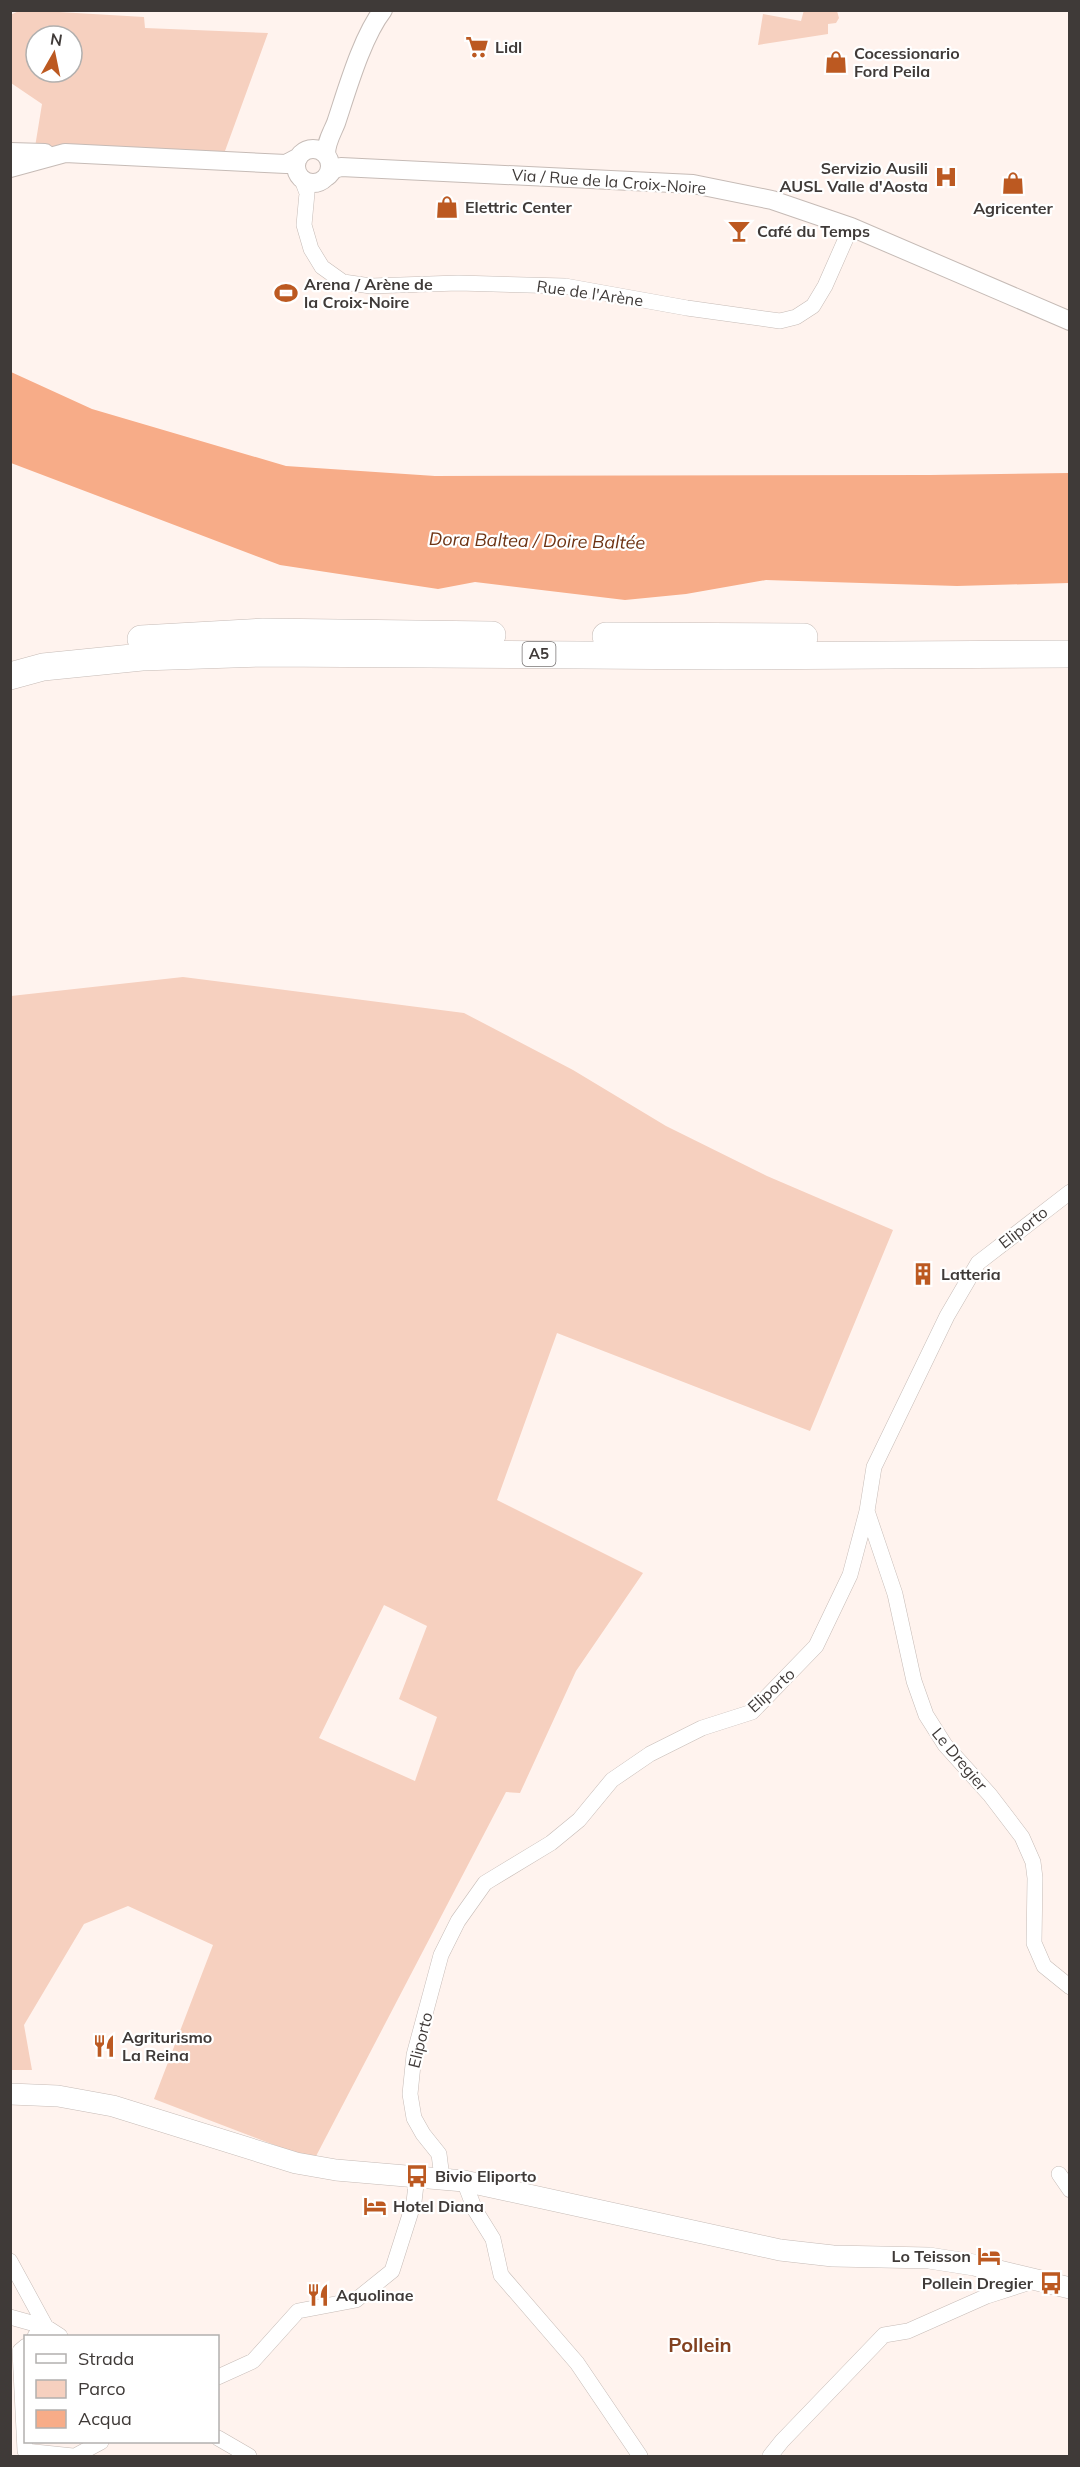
<svg xmlns="http://www.w3.org/2000/svg" width="1080" height="2467" viewBox="0 0 1080 2467" font-family="Mulish,sans-serif">
	<rect width="100%" height="100%" fill="#fff3ee"/>
	<path fill="#f6d0bf" fill-rule="evenodd" d="M25,10L144,17L145,28L268,33L225,151H133L35,147L42,104L11,83L10,15L19,11ZM36,36H72V72H36Z
		M804,10L837,11L839,18L836,23L828,24V34L758,45L763,14L801,21Z
		M183,977L464,1013L573,1070L666,1126L767,1176L893,1230L810,1431L557,1333L497,1500L643,1573L576,1671L520,1793L506,1792L314,2160L154,2099L213,1945L128,1906L84,1924L24,2025L32,2070H11V996ZM384,1605L427,1626L399,1699L437,1717L415,1781L319,1738Z"/>
	<path fill="#f7ac88" d="M11,372L92,409L286,466L435,476L930,475L1069,473V583L957,586L766,580L686,594L625,600L475,582L438,589L280,565L11,463Z"/>
	<g fill="none" stroke-linecap="round" stroke-linejoin="round">
		<g stroke="#c6bbb6" stroke-width="16">
			<path id="minor" d="M301,177L307,193L304,225L311,249L322,267L343,282L371,286L458,283L565,286L687,308L780,321L796,317L813,306L825,286L851,227
				M867,1511L895,1594L914,1681L926,1715L945,1745L990,1795L1022,1837L1033,1862L1035,1878L1034,1943L1044,1966L1070,1987
				M1059,2174L1070,2190
				M442,2178L439,2154L423,2134L414,2118L410,2094L414,2055L441,1955L458,1921L485,1883L551,1843L579,1820L612,1780L650,1754L702,1728L752,1712L816,1646L850,1575L867,1511L874,1467L947,1316L978,1263L1070,1192
				M464,2181L475,2210L493,2239L501,2275L577,2363L640,2456
				M10,2261L46,2327L60,2336
				M10,2317L46,2327L35,2336
				M26,2346L20,2351L25,2451L73,2456
				M218,2377L253,2361L298,2311L356,2300L392,2271L414,2202L417,2176
				M218,2438L249,2456
				M75,2456L101,2442
				M770,2456L782,2441L884,2335L908,2331L987,2296L1037,2280"/>
		</g>
		<g stroke="#c6bbb6" stroke-width="20">
			<path id="tertiary" d="M296 166a17 17 0 1 1 34 0a17 17 0 1 1-34 0Z
				M10,152L45,153
				M326,154C326,142 332,133 336,123C347,90 362,37 383,10
				M10,168L65,153L286,164L299,157
				M328,176L334,169L341,167L693,184L772,200L851,227L1070,321"/>
		</g>
		<g stroke="#c6bbb6" stroke-width="22">
			<path id="secondary" d="M10,2094L58,2096L113,2106L296,2163L336,2170L464,2181L780,2250L833,2256L929,2258L974,2265L1070,2288"/>
		</g>
		<g stroke="#c6bbb6" stroke-width="28">
			<path id="motorway" d="M606,636L804,637
				M141,639L263,632L492,635
				M10,676L43,667L142,657L263,653L725,656L1070,654"/>
		</g>
		<use href="#minor" stroke="#fff" stroke-width="15"/>
		<use href="#tertiary" stroke="#fff" stroke-width="18"/>
		<use href="#secondary" stroke="#fff" stroke-width="21"/>
		<use href="#motorway" stroke="#fff" stroke-width="27"/>
	</g>
	<defs>
		<g id="supermarket-bare" transform="scale(1.8)"><path d="M-6-5.5h2.5l.6 2H6L4.5 2H-2.5L-4.4-4H-6ZM-1.5 3.2a1.3 1.3 0 1 0 .1 0ZM3 3.2a1.3 1.3 0 1 0 .1 0Z" fill="#bc5921" stroke="#fff" stroke-width="2.5" paint-order="stroke"/></g>
		<g id="shop-bare" transform="scale(1.8)"><path d="M-5-2.5h2.3a2.7 3.5 0 0 1 5.4 0H5L5.5 6h-11ZM-1.5-2.5h3a1.5 2.3 0 0 0-3 0Z" fill="#bc5921" stroke="#fff" stroke-width="2.5" paint-order="stroke"/></g>
		<g id="hospital-bare" transform="scale(1.8)"><path d="M-5-5h3v3.5h4V-5h3V5h-3V1.5h-4V5h-3Z" fill="#bc5921" stroke="#fff" stroke-width="2.5" paint-order="stroke"/></g>
		<g id="bar-bare" transform="scale(1.8)"><path d="M-6-5H6L.8 .8V4.5H3.5V6h-7V4.5H-.8V.8Z" fill="#bc5921" stroke="#fff" stroke-width="2.5" paint-order="stroke"/></g>
		<g id="stadium-bare" transform="scale(1.8)"><path d="M0-5a6.5 5 0 1 0 0 10a6.5 5 0 1 0 0-10ZM-3.5-1.8h7v3.6h-7Z" fill="#bc5921" stroke="#fff" stroke-width="2.5" paint-order="stroke"/></g>
		<g id="building-bare" transform="scale(1.8)"><path d="M-4-6H4V6H1V3H-1V6H-4ZM-2.5-4.3h1.7v1.8h-1.7ZM.8-4.3h1.7v1.8H.8ZM-2.5-1h1.7V.8h-1.7ZM.8-1h1.7V.8H.8Z" fill="#bc5921" stroke="#fff" stroke-width="2.5" paint-order="stroke"/></g>
		<g id="restaurant-bare" transform="scale(1.8)"><path d="M-5-6h1v4h1v-4h1v4h1v-4h1v5L-1.5 .5V6h-2V.5L-5-1ZM5-6V6H3V1.5H1.5Q1.5-4 5-6Z" fill="#bc5921" stroke="#fff" stroke-width="2.5" paint-order="stroke"/></g>
		<g id="bus-bare" transform="scale(1.8)"><path d="M-5-6H5V4H4V6H2V4H-2V6H-4V4H-5ZM-3.5-4V0h7V-4ZM-3.5 1.2v1.5H-2V1.2ZM2 1.2v1.5H3.5V1.2Z" fill="#bc5921" stroke="#fff" stroke-width="2.5" paint-order="stroke"/></g>
		<g id="hotel-bare" transform="scale(1.8)"><path d="M-6-4.5h1.5V1H6V5H4.5V3h-9V5H-6ZM-4 0a1.8 1.8 0 1 1 3.6 0ZM.5 0V-2.5h3Q6-2.5 6 0Z" fill="#bc5921" stroke="#fff" stroke-width="2.5" paint-order="stroke"/></g>
	</defs>
	<g fill-rule="evenodd">
		<use href="#supermarket-bare" x="477" y="47"/>
		<use href="#shop-bare" x="836" y="62"/>
		<use href="#hospital-bare" x="946" y="177"/>
		<use href="#shop-bare" x="1013" y="183"/>
		<use href="#shop-bare" x="447" y="207"/>
		<use href="#bar-bare" x="739" y="231"/>
		<use href="#stadium-bare" x="286" y="293"/>
		<use href="#building-bare" x="923" y="1274"/>
		<use href="#restaurant-bare" x="104" y="2046"/>
		<use href="#bus-bare" x="417" y="2176"/>
		<use href="#hotel-bare" x="375" y="2206"/>
		<use href="#hotel-bare" x="989" y="2256"/>
		<use href="#bus-bare" x="1051" y="2283"/>
		<use href="#restaurant-bare" x="318" y="2295"/>
	</g>
	<g text-anchor="middle" stroke-width="4.5" stroke-linejoin="round" paint-order="stroke">
		<rect fill="#fff" stroke="#797574" stroke-width="1.5" x="522.5" y="642" width="33" height="24" rx="4.5"/>
		<g font-size="15" font-weight="bold" fill="#3f3a38">
			<text x="539" y="659">A5</text>
		</g>
		<g font-size="16" font-weight="bold" fill="#3f3a38" stroke="#fff" text-anchor="start">
			<text x="495" y="53">Lidl</text>
			<text x="854" y="59">Cocessionario<tspan x="854" dy="18">Ford Peila</tspan></text>
			<text x="928" y="174" text-anchor="end">Servizio Ausili<tspan x="928" dy="18">AUSL Valle d'Aosta</tspan></text>
			<text x="465" y="213">Elettric Center</text>
			<text x="1013" y="214" text-anchor="middle">Agricenter</text>
			<text x="757" y="237">Café du Temps</text>
			<text x="304" y="290">Arena / Arène de<tspan x="304" dy="18">la Croix-Noire</tspan></text>
			<text x="941" y="1280">Latteria</text>
			<text x="122" y="2043">Agriturismo<tspan x="122" dy="18">La Reina</tspan></text>
			<text x="435" y="2182">Bivio Eliporto</text>
			<text x="393" y="2212">Hotel Diana</text>
			<text x="971" y="2262" text-anchor="end">Lo Teisson</text>
			<text x="1033" y="2289" text-anchor="end">Pollein Dregier</text>
			<text x="336" y="2301">Aquolinae</text>
		</g>
		<g font-size="16" fill="#3f3a38" stroke="#fff">
			<text transform="translate(609 181) rotate(4)" y="6">Via / Rue de la Croix-Noire</text>
			<text transform="translate(590 293) rotate(8)" y="6">Rue de l'Arène</text>
			<text transform="translate(1023 1227) rotate(-38)" y="6">Eliporto</text>
			<text transform="translate(771 1690) rotate(-42)" y="6">Eliporto</text>
			<text transform="translate(960 1759) rotate(50)" y="6">Le Dregier</text>
			<text transform="translate(420 2040) rotate(-76)" y="6">Eliporto</text>
		</g>
		<g font-size="18" font-style="italic" fill="#6e3313" stroke="#fff">
			<text transform="translate(537 541) rotate(1)" y="6">Dora Baltea / Doire Baltée</text>
		</g>
		<g font-size="20" font-weight="bold" fill="#824120" stroke="#fff">
			<text x="700" y="2352">Pollein</text>
		</g>
	</g>
	<rect width="1080" height="2467" fill="none" stroke="#3f3a38" stroke-width="24"/>
	<rect x="24" y="2335" width="195" height="108" fill="#ffffff" stroke="#b2b0af" stroke-width="1.5"/>
	<rect x="36" y="2354" width="30" height="9" fill="#ffffff" stroke="#b2b0af" stroke-width="1.5"/>
	<text x="78" y="2365" font-size="18" fill="#3f3a38">Strada</text>
	<rect x="36" y="2380" width="30" height="18" fill="#f6d0bf" stroke="#b2b0af" stroke-width="1.5"/>
	<text x="78" y="2395" font-size="18" fill="#3f3a38">Parco</text>
	<rect x="36" y="2410" width="30" height="18" fill="#f7ac88" stroke="#b2b0af" stroke-width="1.5"/>
	<text x="78" y="2425" font-size="18" fill="#3f3a38">Acqua</text>
	<g transform="translate(54 54) rotate(9)"><circle r="28" fill="#ffffff" stroke="#b2b0af" stroke-width="1.5"/>
	<path d="M0-4.5L10 22L0 15L-10 22Z" fill="#bc5921"/>
	<text y="-9" font-size="16" font-weight="bold" text-anchor="middle" fill="#3f3a38">N</text>
	</g>
</svg>
